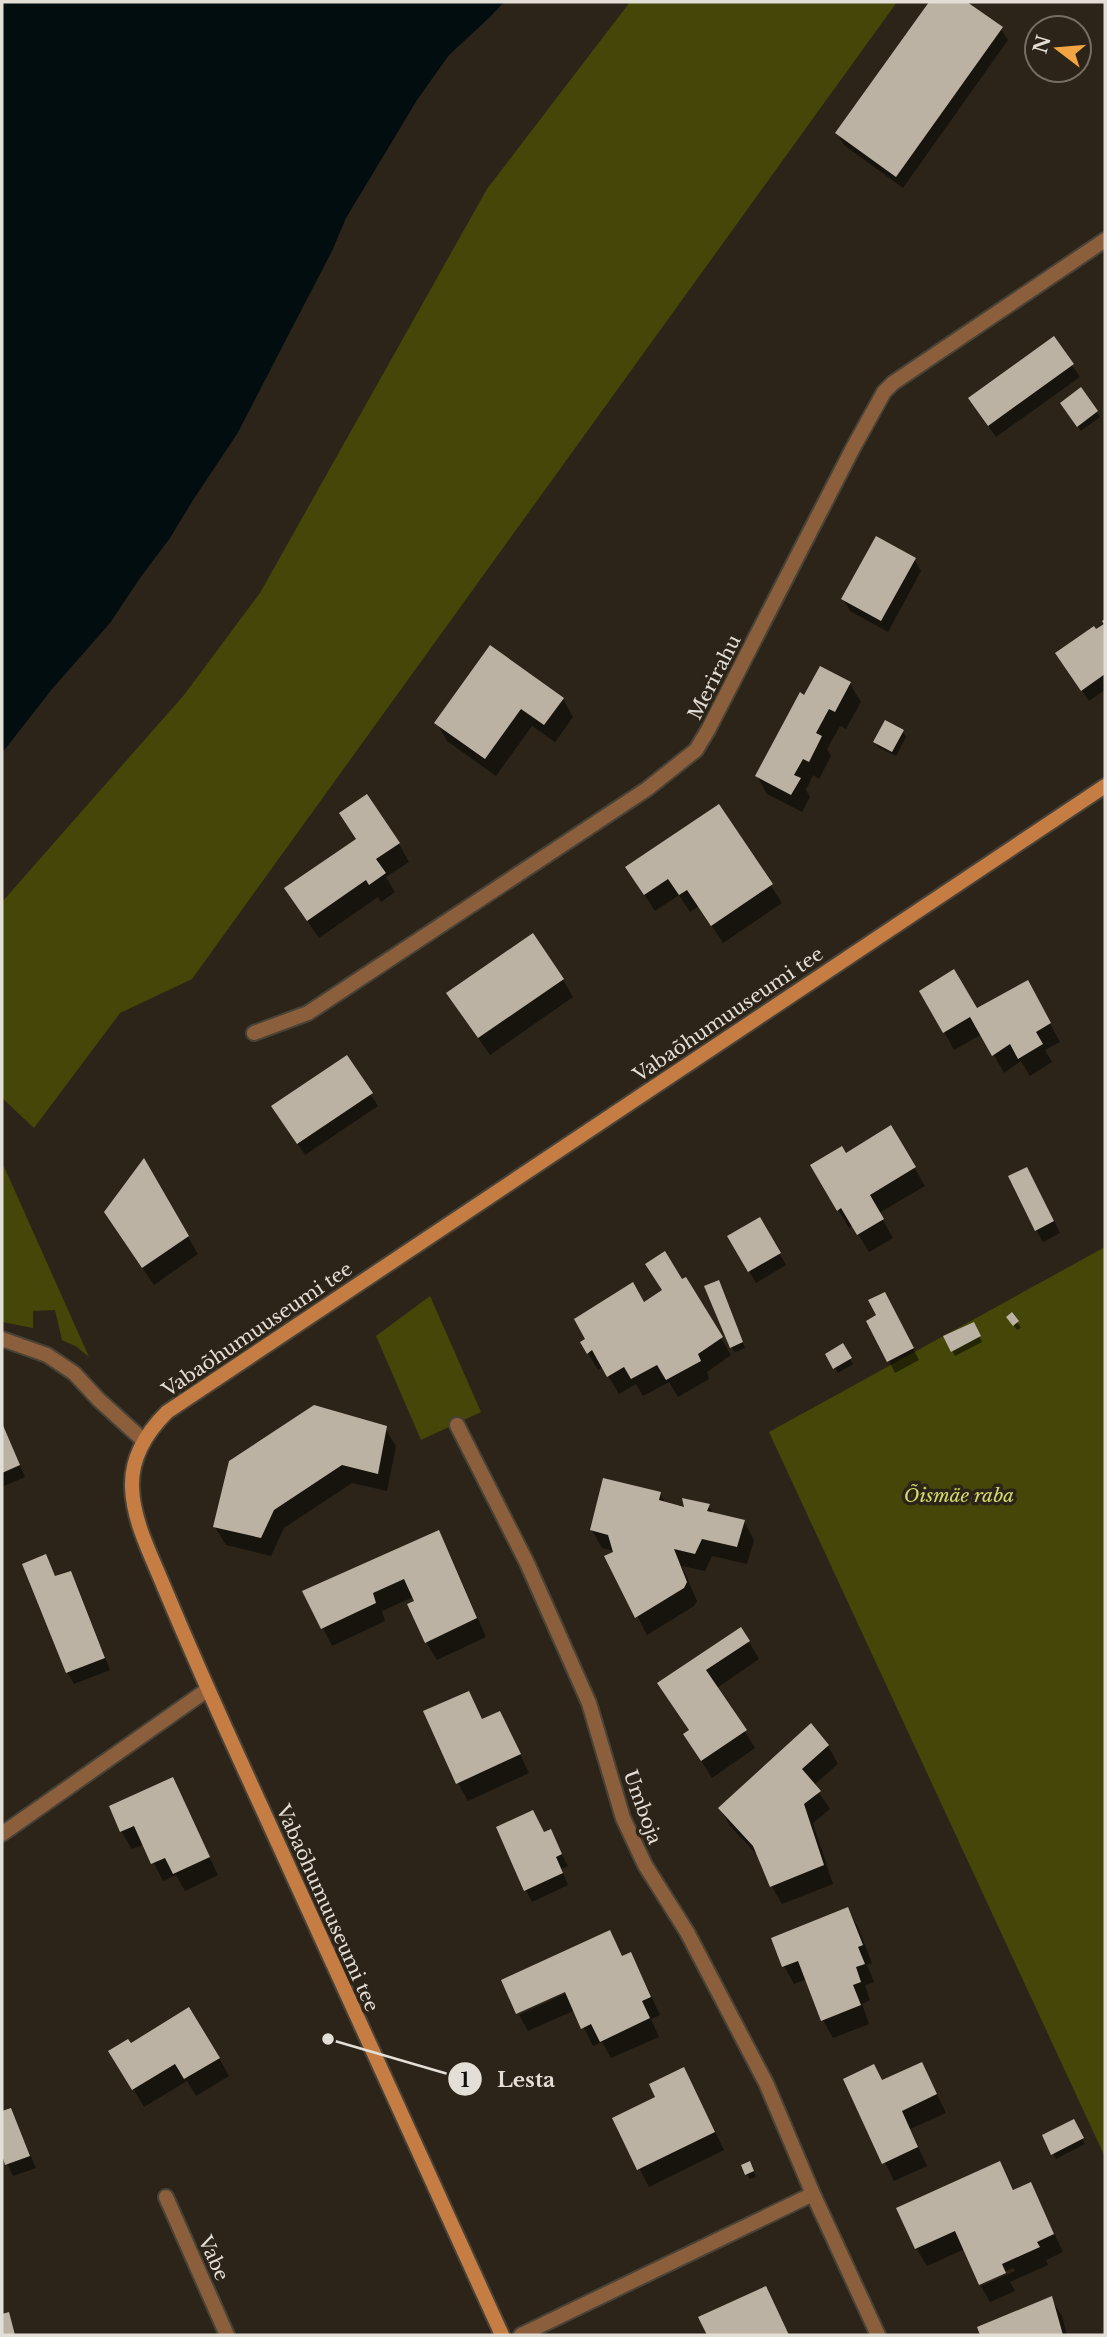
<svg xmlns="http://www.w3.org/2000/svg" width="1107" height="2337" viewBox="0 0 1107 2337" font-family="'Libre Baskerville',serif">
	<rect width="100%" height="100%" fill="#2c2419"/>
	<path fill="#444708" d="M630,2H897L192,979L120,1013L34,1128L2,1098V902L184,695L260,593L487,189Z
		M2,1162L89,1357L77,1347L62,1340L55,1310L33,1311V1328L2,1322Z
		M1105,1247V2157L769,1432Z
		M430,1296L481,1412L421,1440L376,1336Z"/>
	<path fill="#010d0e" d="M2,2H504L490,17L449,55L417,100L346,218L332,251L237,434L193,500L170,538L140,578L110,623L52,689L2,753Z"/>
	<path fill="#0007" d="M931,2H964L1001,29L1008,40L903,188L844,145L837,133Z
		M1054,339L1080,377L996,437L977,410Z
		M1081,390L1100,417L1081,431L1065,409Z
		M914,559L921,571L888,632L850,611L843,599Z
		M1105,625V690L1089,701L1065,665L1096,632Z
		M821,668L850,684L861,702L846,729L840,726L827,749L831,756L819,779L813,775L806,790L810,797L802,812L767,794L757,776Z
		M563,699L573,717L555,742L532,726L496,776L447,741L437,723Z
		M903,732L906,737L896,756L878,747L875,742Z
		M719,806L782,903L723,943L699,906L690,912L679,895L655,911L638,885Z
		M399,844L409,862L386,877L395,892L381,902L378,897L319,938L297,906Z
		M563,980L573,997L490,1055L459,1011Z
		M922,991L976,1010L1038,1001L1060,1042L1045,1050L1052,1062L1030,1076L1021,1061L1004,1073L982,1034L954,1050Z
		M346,1057L378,1106L305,1155L280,1118Z
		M891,1128L925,1186L879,1213L893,1238L869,1252L853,1225L849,1228L812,1166L845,1155Z
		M144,1161L198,1254L154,1285L117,1231Z
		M1034,1181L1060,1233L1043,1242L1036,1230Z
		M760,1220L786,1265L756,1283L729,1237Z
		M721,1287L745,1348L735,1352L731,1347Z
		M644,1305L721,1338L731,1355L707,1372L709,1379L678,1397L669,1382L643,1396L636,1384L619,1394L603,1367L598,1370L582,1343Z
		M891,1306L919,1360L895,1373L889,1361Z
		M1012,1315L1021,1328L1017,1330L1012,1323Z
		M973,1324L982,1342L955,1356L945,1337Z
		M842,1346L853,1364L838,1373L827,1354Z
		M2,1426L25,1477L2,1487Z
		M385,1428L396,1446L387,1491L352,1483L284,1528L271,1556L226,1545L215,1527Z
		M660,1494L666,1504L687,1509L708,1505L714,1515L744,1522L754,1540L747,1564L712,1556L705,1571L682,1566L697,1601L694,1606L647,1635L606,1557L618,1552L602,1548L592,1530Z
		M438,1532L448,1550L486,1637L437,1660L426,1642L413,1597L382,1611L385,1621L332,1646L305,1592Z
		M46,1557L56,1578L70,1573L77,1585L110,1670L74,1684L67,1672Z
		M749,1642L759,1659L717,1688L755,1748L712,1778L685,1735L690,1731L659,1684Z
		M468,1693L483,1721L500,1713L529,1773L468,1801L458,1783Z
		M811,1726L828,1746L838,1764L814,1785L830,1809L813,1823L833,1884L782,1904L772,1887L760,1858L731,1827L720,1809Z
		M172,1779L218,1875L185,1891L176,1875L163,1881L144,1844L132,1849L121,1831Z
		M550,1831L568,1866L561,1869L568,1885L532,1902L526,1890L544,1834Z
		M848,1909L858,1927L872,1963L867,1965L874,1982L865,1985L870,2000L862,2004L869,2024L833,2038L823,2020L807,1979L794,1984L784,1966Z
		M610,1933L623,1957L630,1954L640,1972L660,2015L651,2019L659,2037L611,2058L602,2042L593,2046L575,2010L528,2031L519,2015L573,1990Z
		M130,2045L219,2058L229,2076L196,2096L187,2081L144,2107L111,2051Z
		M845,2080L931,2082L946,2113L910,2129L927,2166L894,2181Z
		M693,2087L724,2150L649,2187L614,2119Z
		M10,2110L36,2168L13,2176L5,2159L2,2160V2113Z
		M1073,2121L1085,2144L1056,2159L1044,2136Z
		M1000,2163L1015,2192L1030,2185L1063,2252L1046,2260L1048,2265L1010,2282L1015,2291L990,2302L981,2286L1015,2271L1013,2268L979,2283L965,2249L927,2266L916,2248Z
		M752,2168L756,2177L750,2179L747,2174Z
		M765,2288L789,2335H708L700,2318Z
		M1051,2299L1062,2316L1067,2335H982L979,2328Z"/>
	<path fill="#bcb2a4" d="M929,2H967L1003,27L896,177L835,133Z
		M1054,336L1074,364L988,426L968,398Z
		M1081,387L1098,411L1077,427L1060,403Z
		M876,536L916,558L881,621L841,599Z
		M1105,619V674L1081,691L1055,653L1094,626L1096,629L1104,624L1102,621Z
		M490,645L564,698L544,725L521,709L485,759L434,723Z
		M820,666L851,682L835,712L829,709L816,733L822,736L809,762L803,759L794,775L801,778L791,795L755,776L800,692L804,695Z
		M885,720L904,730L892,752L873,742Z
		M367,794L400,843L376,859L386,873L369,885L366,880L307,921L284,888L356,839L339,813Z
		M719,804L773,884L711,926L687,890L679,895L668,879L644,895L625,867Z
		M533,933L564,979L478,1038L446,993Z
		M954,969L977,1008L1028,980L1051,1023L1036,1032L1043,1044L1018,1059L1010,1044L992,1056L970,1017L943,1033L919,991Z
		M347,1055L373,1093L297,1144L271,1106Z
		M891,1125L916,1167L870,1195L884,1219L857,1235L841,1208L837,1211L810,1165L842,1146L846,1153Z
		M144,1158L189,1236L142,1268L104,1212Z
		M1027,1167L1054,1221L1035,1231L1008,1176Z
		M760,1217L781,1253L748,1272L727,1236Z
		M665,1251L682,1279L686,1277L723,1337L698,1354L701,1361L666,1380L657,1365L631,1379L624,1367L607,1377L592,1350L587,1354L580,1342L585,1339L574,1319L633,1282L644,1302L662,1290L645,1264Z
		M719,1280L743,1342L730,1348L704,1286Z
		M885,1292L914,1348L887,1362L866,1321L876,1315L868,1300Z
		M1012,1312L1019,1321L1013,1326L1006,1317Z
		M974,1322L981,1336L951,1352L943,1336Z
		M843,1343L852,1358L833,1369L825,1354Z
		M314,1405L387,1426L378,1474L342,1465L274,1510L261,1538L213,1527L229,1461Z
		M2,1423L20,1465L2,1473Z
		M603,1478L661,1492L659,1500L684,1507L682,1498L710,1504L707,1511L745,1520L737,1547L702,1539L695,1554L674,1549L687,1582L684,1588L635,1618L604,1556L613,1552L608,1535L590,1530Z
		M439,1530L477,1618L425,1643L407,1604L414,1601L404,1579L373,1593L376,1603L321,1629L302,1591Z
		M46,1554L55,1576L71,1571L105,1658L66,1673L22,1564Z
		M741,1627L750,1641L706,1670L747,1730L701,1761L683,1734L689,1730L657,1683Z
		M469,1691L482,1719L500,1711L521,1754L456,1784L423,1711Z
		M811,1723L829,1745L802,1769L821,1791L804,1804L824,1865L770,1887L753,1846L718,1808Z
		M173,1777L210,1857L173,1874L165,1858L151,1864L134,1826L120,1832L109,1806Z
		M533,1810L544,1832L551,1829L562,1854L556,1857L563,1873L524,1891L496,1827Z
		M848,1907L863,1945L858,1947L865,1964L856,1967L861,1982L853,1985L861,2005L821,2021L798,1961L782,1967L771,1938Z
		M610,1930L622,1956L631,1952L651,1997L642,2001L650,2018L600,2042L591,2024L581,2029L565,1992L516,2014L501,1980Z
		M189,2007L220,2058L184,2079L175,2064L132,2090L108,2051L128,2039L131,2043Z
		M922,2062L937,2094L902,2111L918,2147L882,2164L843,2079L874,2064L882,2080Z
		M684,2067L715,2132L637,2170L612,2118L655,2097L649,2084Z
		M11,2108L30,2156L5,2165L2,2155V2111Z
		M1074,2119L1084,2138L1051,2155L1042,2135Z
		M750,2161L754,2171L745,2175L741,2165Z
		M1000,2161L1013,2190L1031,2182L1054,2234L1037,2242L1040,2247L1002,2264L1006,2273L979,2285L955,2231L915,2249L896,2208Z
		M766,2286L789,2335H707L698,2317Z
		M1052,2296L1063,2335H980L977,2327Z
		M9,2312L15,2335H2V2314Z"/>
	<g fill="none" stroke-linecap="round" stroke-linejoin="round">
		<g stroke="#494237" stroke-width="18">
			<path id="street" d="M254,1033L308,1013L647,789L696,750L708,730L853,448L884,392L893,383L1105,240
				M2,1339L47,1355L74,1373L98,1399L143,1440
				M457,1425L527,1563L589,1703L623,1818L645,1865L687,1932L766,2083L813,2194L878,2335
				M2,1834L207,1690
				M166,2197L227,2335
				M521,2335L813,2194"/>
		</g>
		<g stroke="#494237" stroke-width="18">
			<path id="secondary" d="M502,2335C416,2147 332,1959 245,1771C217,1710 190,1649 164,1587C151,1555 133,1521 132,1487C131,1458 147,1432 167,1412L1105,786"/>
		</g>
		<use href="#street" stroke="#8b5e3c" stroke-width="14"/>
		<use href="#secondary" stroke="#c57d44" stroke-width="14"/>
	</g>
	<g text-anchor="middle" stroke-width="7" stroke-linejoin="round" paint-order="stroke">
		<g font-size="19" fill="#e3ded6" stroke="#2c2419">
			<text transform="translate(714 677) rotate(-63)" y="7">Merirahu</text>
			<text transform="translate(728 1014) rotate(-34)" y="7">Vabaõhumuuseumi tee</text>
			<text transform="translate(257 1329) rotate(-34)" y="7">Vabaõhumuuseumi tee</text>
			<text transform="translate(643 1807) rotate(70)" y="7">Umboja</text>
			<text transform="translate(328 1908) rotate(66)" y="7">Vabaõhumuuseumi tee</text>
			<text transform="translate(214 2258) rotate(66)" y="7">Vabe</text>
		</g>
		<g font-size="19" font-style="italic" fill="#d4db67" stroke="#2c2419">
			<text x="959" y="1502">Õismäe raba</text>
		</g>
	</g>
	<path fill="none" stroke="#e3ded6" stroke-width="2.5" d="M328 2039L465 2079"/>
	<g fill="#e3ded6" stroke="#2c2419" stroke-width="2.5">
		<circle cx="328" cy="2039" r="7"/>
		<circle cx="465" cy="2079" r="18"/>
	</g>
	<g font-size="21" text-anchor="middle" font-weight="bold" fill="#111">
		<text x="465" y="2087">1</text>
	</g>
	<g font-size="21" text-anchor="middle" font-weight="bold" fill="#e3ded6" stroke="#2c2419" stroke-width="7" stroke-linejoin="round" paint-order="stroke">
		<text x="526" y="2087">Lesta</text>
	</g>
	<rect width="1107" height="2337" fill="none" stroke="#e3ded6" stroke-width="7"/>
	<g transform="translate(1058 49) rotate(286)"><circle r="33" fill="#2c2419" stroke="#756e65" stroke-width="2"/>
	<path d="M0-5L12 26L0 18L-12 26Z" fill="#f3a442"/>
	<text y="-10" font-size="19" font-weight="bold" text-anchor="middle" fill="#e3ded6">N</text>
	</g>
</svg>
